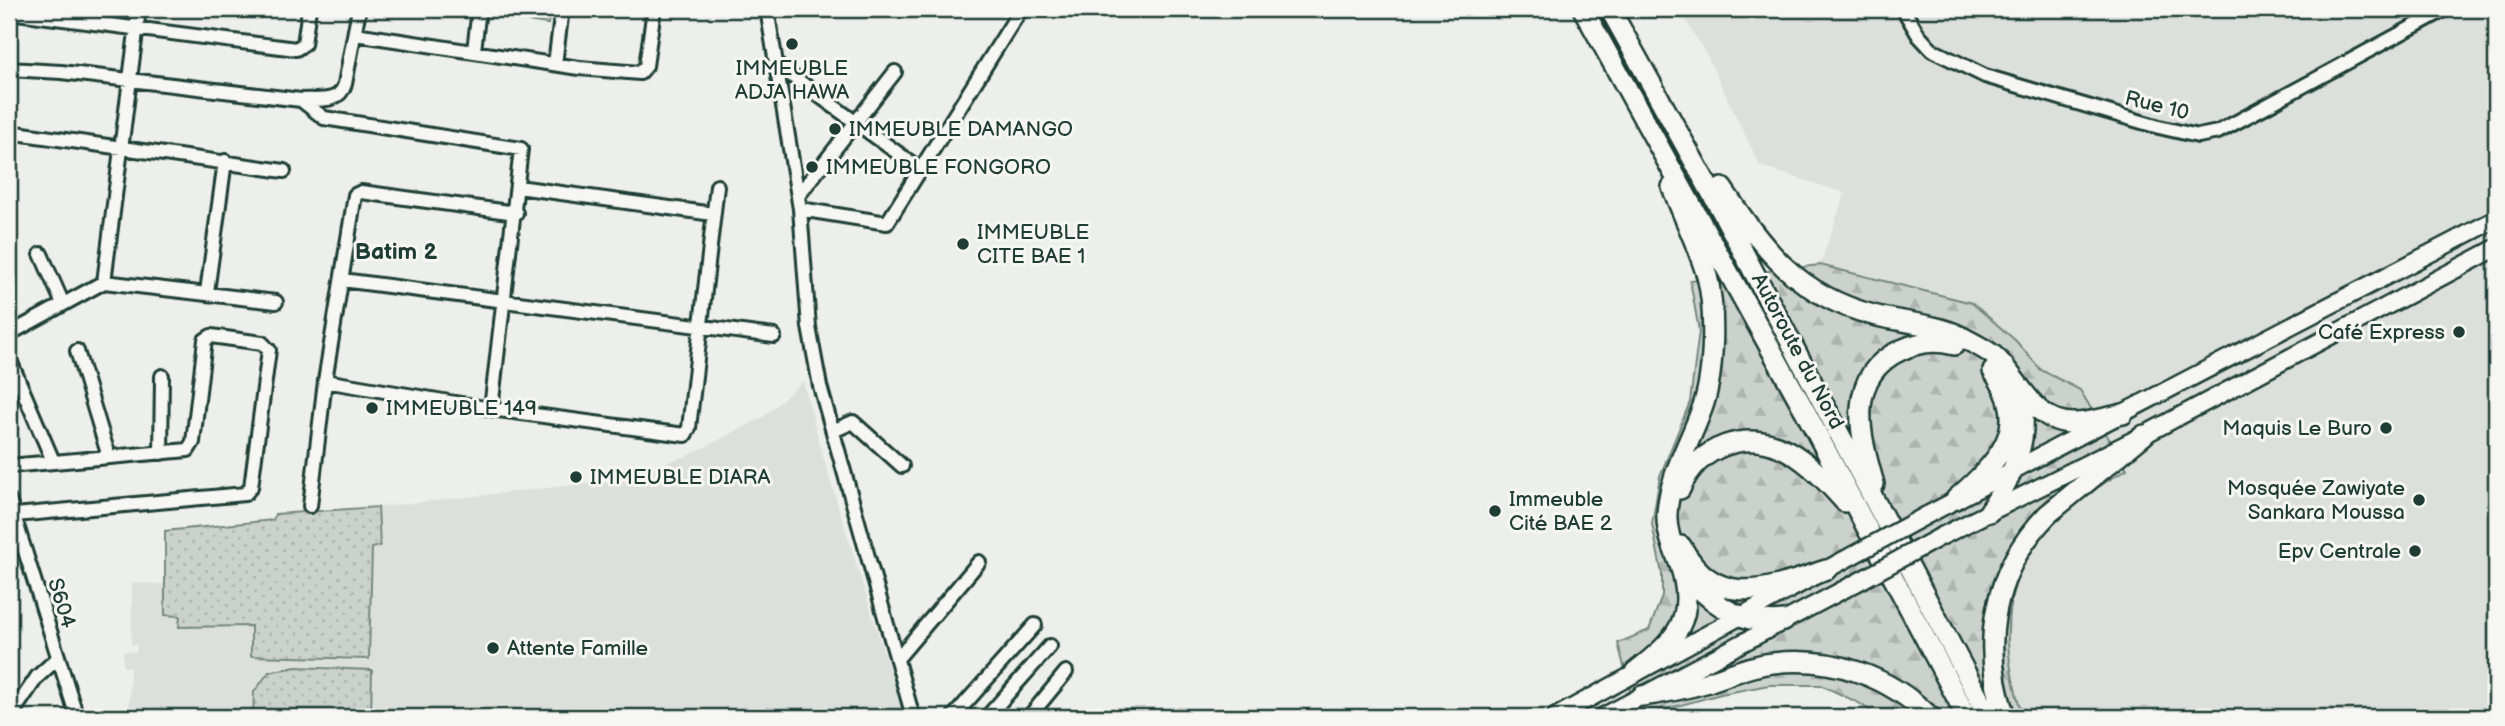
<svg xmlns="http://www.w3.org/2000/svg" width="2505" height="726" viewBox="0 0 2505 726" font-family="'Balsamiq Sans',sans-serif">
	<defs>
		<pattern id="grass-dots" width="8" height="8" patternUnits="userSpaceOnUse" patternTransform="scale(1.75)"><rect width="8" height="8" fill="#cbd2cc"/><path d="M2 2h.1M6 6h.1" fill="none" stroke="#aeb5b0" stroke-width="1.8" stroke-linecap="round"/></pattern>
		<pattern id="forest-firs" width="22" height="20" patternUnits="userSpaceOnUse" patternTransform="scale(1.75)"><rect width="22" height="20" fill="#cbd2cc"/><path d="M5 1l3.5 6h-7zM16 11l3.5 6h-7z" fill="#aeb5b0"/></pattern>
	</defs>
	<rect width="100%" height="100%" fill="#edefea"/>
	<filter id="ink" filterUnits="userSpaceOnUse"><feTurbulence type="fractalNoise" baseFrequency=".0143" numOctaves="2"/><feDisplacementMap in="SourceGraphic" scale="14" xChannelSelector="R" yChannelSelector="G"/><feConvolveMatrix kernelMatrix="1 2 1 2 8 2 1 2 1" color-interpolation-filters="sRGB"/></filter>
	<g filter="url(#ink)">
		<path fill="#dce0db" d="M1679,9H2496V717H2023L2011,678L2006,643L2018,574L2036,542L2060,516L2084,495L2127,469L2080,390L2041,370L2016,341L1972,304L1820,265L1845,193L1760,166L1707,56Z
			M803,381L823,457L904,717H129L130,667H123V651L136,652L137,645L131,644L132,583L166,584L165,530L273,520L275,514L378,507L609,481L687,456L762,418Z"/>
		<path fill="url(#grass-dots)" stroke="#758880" stroke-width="2" d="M487,9H550L548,24L486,15Z
			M378,507L380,546L372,548L369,659L251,656V626L179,627L180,616L165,615V531L273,520L275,514Z
			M296,667L372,670L371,717H253L254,692L269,672Z"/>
		<path fill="url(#forest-firs)" stroke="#758880" stroke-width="2" d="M1820,265L1972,303L2016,341L2041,370L2080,390L2127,469C2021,532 1984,595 2023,717H1879L1859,703L1821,685H1769L1721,694L1637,717L1618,643L1649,630L1662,596V574L1652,524L1660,476L1690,402L1699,331L1690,280Z"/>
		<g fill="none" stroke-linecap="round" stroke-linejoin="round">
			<g stroke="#1f3d34" stroke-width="18">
				<path id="minor" d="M767,9L800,209L809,327L820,386L913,717
					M1903,9L1919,36L1932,50L1985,76L2159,127L2198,136L2218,132L2446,9
					M9,12L296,49L304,44L309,9
					M355,34L579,68L640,73L646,66L654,9
					M474,50L479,9
					M555,64L562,9
					M777,65L921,170
					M9,69L61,72L301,100C319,99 339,104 345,84L359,9
					M301,100L324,118L521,149L491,409
					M9,132L284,171
					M518,187L713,214
					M798,196L895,72
					M800,209L887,223L1021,9
					M41,254L63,304
					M342,280L774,336
					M104,282L276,302
					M207,292L225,161
					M9,334L104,282L139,9
					M77,351L109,457
					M9,358L53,461
					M325,381L491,409L685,435L689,428L717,186
					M833,431L853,422L902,466
					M161,453L162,376
					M9,466L188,450L193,442L205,340L211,336L262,343L269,350L251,487L245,494L15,515
					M9,500L77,717
					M310,506L325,381L355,195L361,192L516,213
					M897,659L979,562
					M10,717L37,677L58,658
					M953,717L1035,625
					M987,717L1050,646
					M1029,717L1066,672"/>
			</g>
			<g stroke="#1f3d34" stroke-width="21">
				<path id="major" d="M1927,515L2496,219
					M1940,537L2144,435L2496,248
					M1555,717L1844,560
					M1602,717L1856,583"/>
			</g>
			<g stroke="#1f3d34" stroke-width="24">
				<path id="highway" d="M1583,9L1805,411L1967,717
					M1610,9L1721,210L1989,717
					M1722,188C1764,250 1797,295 1873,315C1900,322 1935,324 1960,336C1971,342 1984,348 1993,355C2020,378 2033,425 2076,423C2092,422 2108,417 2123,414
					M1874,484C1860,436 1844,376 1901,350C1918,342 1937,340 1954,345
					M1680,489C1698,446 1747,428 1788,451C1810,463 1829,484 1845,502
					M1956,499C1998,462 2034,427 1993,371
					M1989,512C2014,473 2033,437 2018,390
					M1681,546C1717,612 1769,589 1826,570
					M1681,569C1709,602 1739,626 1784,621
					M1635,672C1675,640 1698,620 1680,565C1674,549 1666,532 1667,514C1669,474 1692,440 1704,403C1714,370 1716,310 1707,276C1698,246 1683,216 1672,187
					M1642,696C1663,693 1684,689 1705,683C1727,676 1750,665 1773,663C1832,656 1889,676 1930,717
					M2005,717C1980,644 1993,570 2048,514L2144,435"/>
			</g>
			<use href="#minor" stroke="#f6f6f2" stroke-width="12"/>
			<use href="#major" stroke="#f6f6f2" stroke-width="16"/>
			<use href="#highway" stroke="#f6f6f2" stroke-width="19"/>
			<g stroke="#1f3d34" stroke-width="21" stroke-linecap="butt">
				<path id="major-bridge" d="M1844,560L1927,515
					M1856,583L1940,537"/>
			</g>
			<use href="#major-bridge" stroke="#f6f6f2" stroke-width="16"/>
		</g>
	</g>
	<g fill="#1f3d34" stroke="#f6f6f2" stroke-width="2.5">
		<circle cx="792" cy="44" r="7"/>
		<circle cx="835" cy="129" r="7"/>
		<circle cx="812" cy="167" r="7"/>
		<circle cx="963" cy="244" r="7"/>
		<circle cx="2459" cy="332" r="7"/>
		<circle cx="372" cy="408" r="7"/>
		<circle cx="2386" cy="428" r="7"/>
		<circle cx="576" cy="477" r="7"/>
		<circle cx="2419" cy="500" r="7"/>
		<circle cx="1495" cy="511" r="7"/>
		<circle cx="2415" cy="551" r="7"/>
		<circle cx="493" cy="648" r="7"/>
	</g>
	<g text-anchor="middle" stroke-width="6" stroke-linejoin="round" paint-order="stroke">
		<g font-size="21" fill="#1f3d34" stroke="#f6f6f2" text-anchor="start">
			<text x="792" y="75" text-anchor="middle">IMMEUBLE<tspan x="792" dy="24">ADJA HAWA</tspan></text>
			<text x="849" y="136">IMMEUBLE DAMANGO</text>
			<text x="826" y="174">IMMEUBLE FONGORO</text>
			<text x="977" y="239">IMMEUBLE<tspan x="977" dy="24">CITE BAE 1</tspan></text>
			<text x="2445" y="339" text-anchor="end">Café Express</text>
			<text x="386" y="415">IMMEUBLE 149</text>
			<text x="2372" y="435" text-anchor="end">Maquis Le Buro</text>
			<text x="590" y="484">IMMEUBLE DIARA</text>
			<text x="2405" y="495" text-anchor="end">Mosquée Zawiyate<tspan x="2405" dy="24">Sankara Moussa</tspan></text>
			<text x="1509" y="506">Immeuble<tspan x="1509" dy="24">Cité BAE 2</tspan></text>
			<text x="2401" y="558" text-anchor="end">Epv Centrale</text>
			<text x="507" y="655">Attente Famille</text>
		</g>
		<g font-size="21" fill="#1f3d34" stroke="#f6f6f2">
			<text transform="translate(2157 105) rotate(14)" y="7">Rue 10</text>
			<text transform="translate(1798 351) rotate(62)" y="7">Autoroute du Nord</text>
			<text transform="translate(62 603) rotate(73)" y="7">S604</text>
		</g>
		<g font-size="23" font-weight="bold" fill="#1f3d34" stroke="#f6f6f2">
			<text x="396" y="259">Batim 2</text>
		</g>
	</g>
	<rect width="2505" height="726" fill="none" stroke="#f6f6f2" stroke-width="35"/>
	<rect x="18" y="18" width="2470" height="691" fill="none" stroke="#1f3d34" stroke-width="2.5" filter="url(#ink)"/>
</svg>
